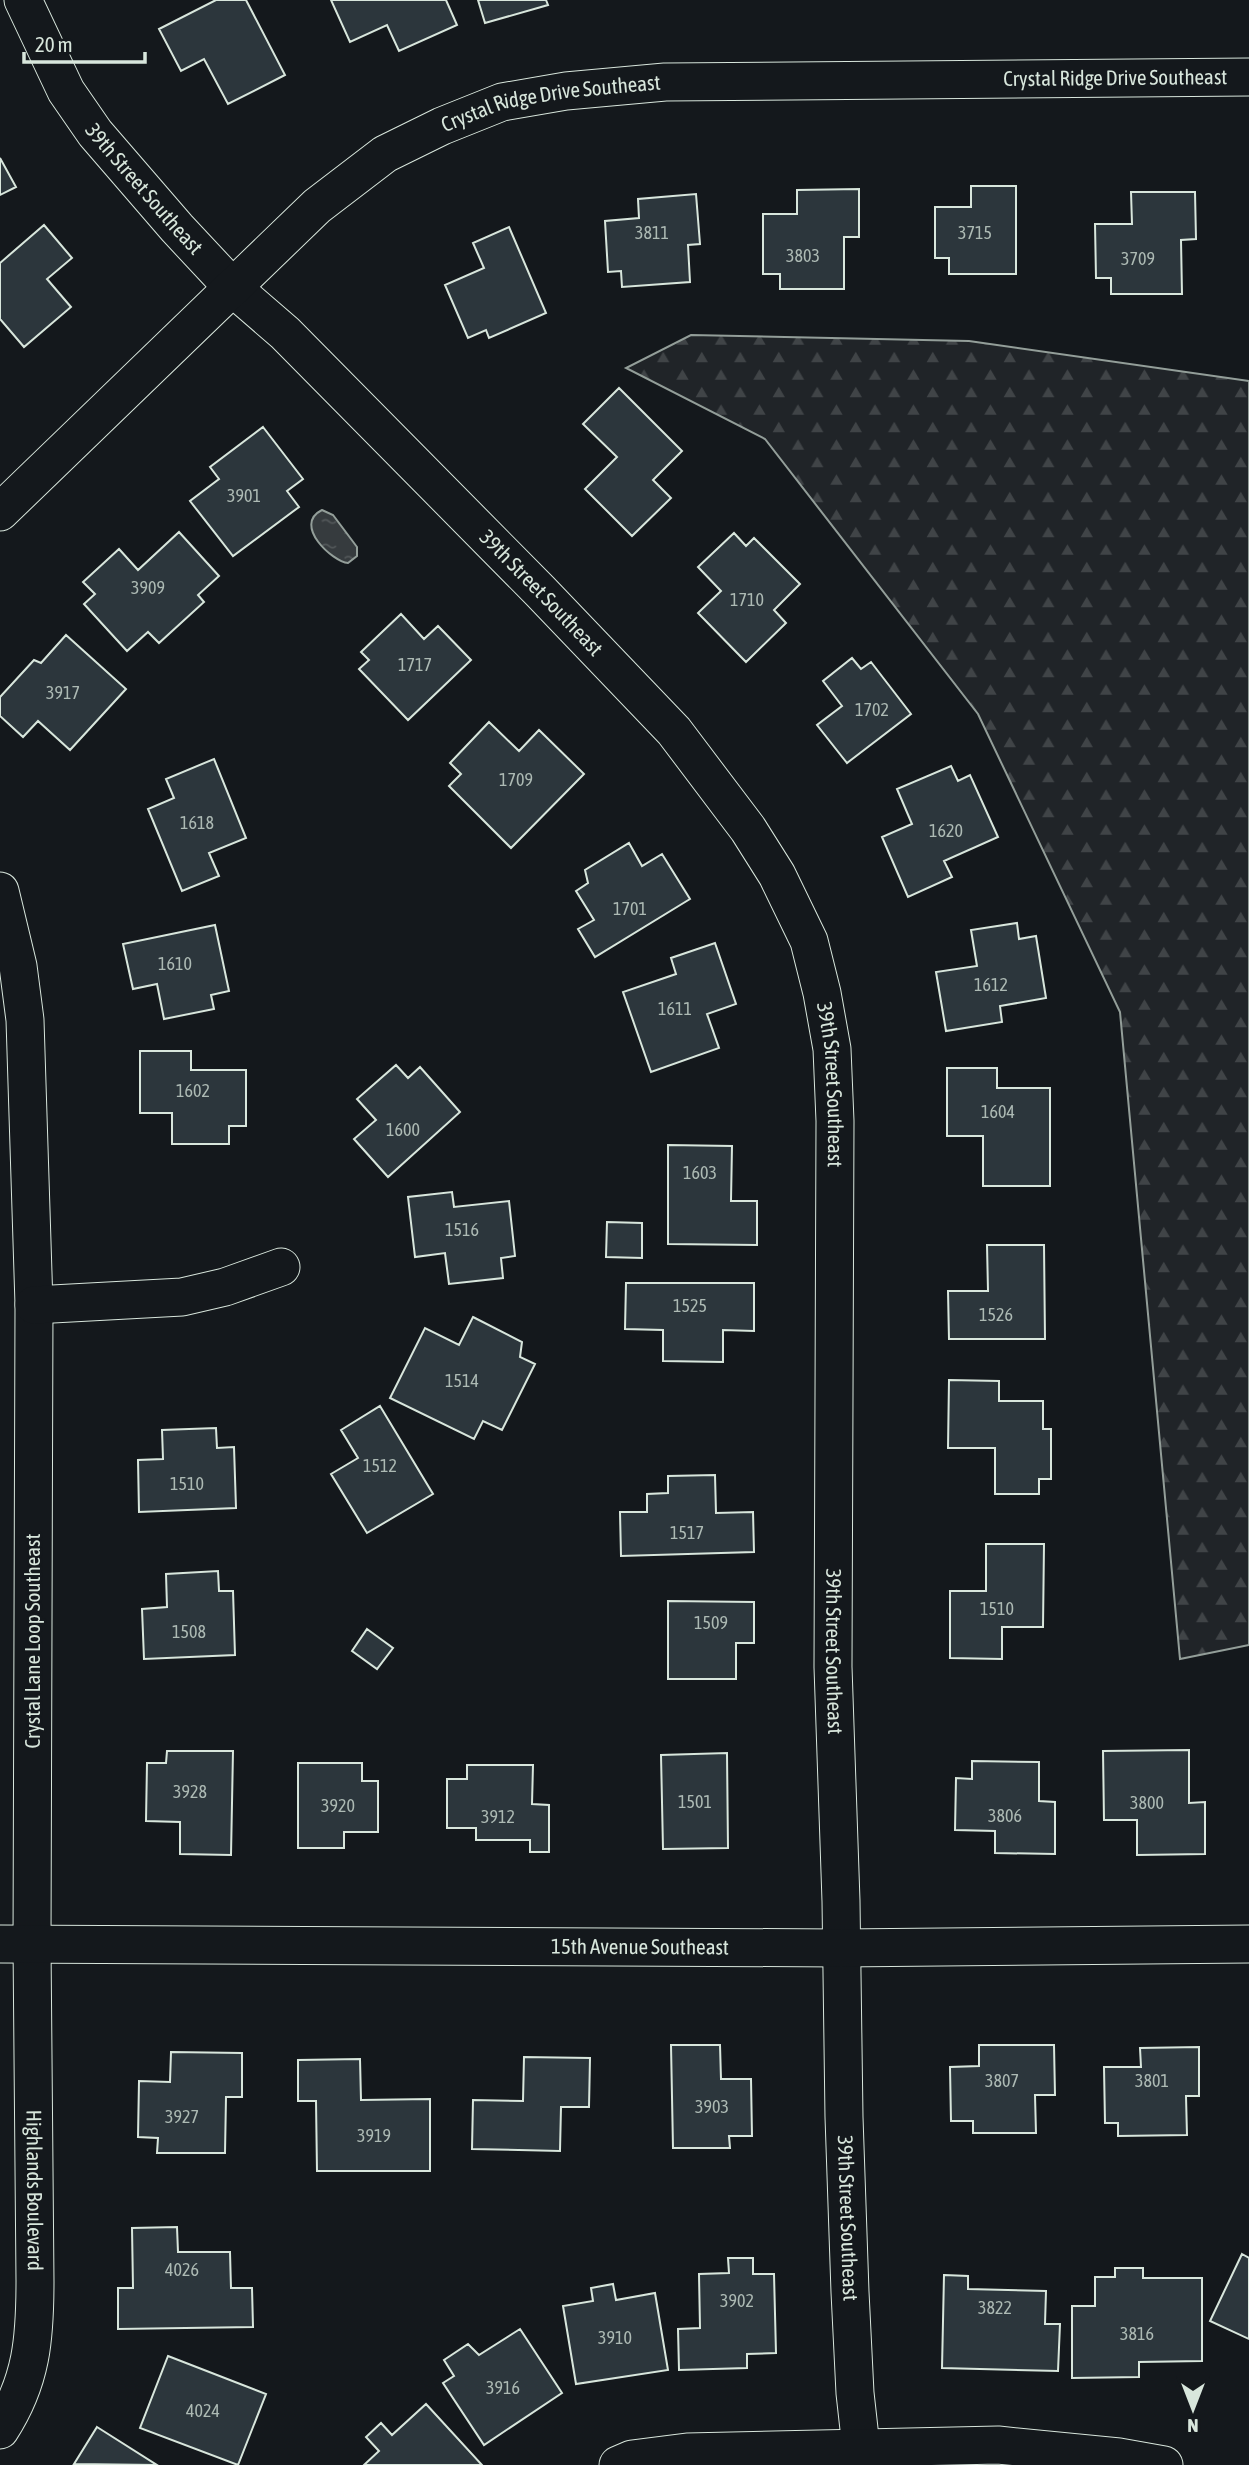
<svg xmlns="http://www.w3.org/2000/svg" width="1249" height="2465" viewBox="0 0 1249 2465" font-family="'Asap Condensed',sans-serif">
	<defs>
		<pattern id="forest-firs" width="22" height="20" patternUnits="userSpaceOnUse" patternTransform="scale(1.75)"><rect width="22" height="20" fill="#202428"/><path d="M5 1l3.5 6h-7zM16 11l3.5 6h-7z" fill="#404447"/></pattern>
		<pattern id="water-ripples" width="26" height="14" patternUnits="userSpaceOnUse" patternTransform="scale(1.75)"><rect width="26" height="14" fill="#363b3e"/><path d="M2 4q2-2 4 0t4 0M15 11q2-2 4 0t4 0" fill="none" stroke="#525759"/></pattern>
	</defs>
	<rect width="100%" height="100%" fill="#14181c"/>
	<path fill="url(#forest-firs)" stroke="#939e99" stroke-width="2" d="M691,335L969,341L1249,381V1645L1180,1659L1120,1012L978,714L765,439L626,368Z"/>
	<path fill="url(#water-ripples)" stroke="#939e99" stroke-width="2" d="M322,510L333,515L357,547V556L348,563C333,562 292,525 322,510Z"/>
	<path fill="#2c363c" stroke="#d8e6dc" stroke-width="2" d="M216,0H246L285,75L228,104L204,59L181,71L159,29Z
		M331,0H446L457,25L399,51L387,25L350,42Z
		M478,0H546L548,5L485,23Z
		M0,158L16,187L0,195Z
		M971,186H1016V274H949V258H935V207H971Z
		M859,189V237H844V289H780V274H763V214H797V190Z
		M1131,192H1195L1196,239L1181,240L1182,294H1111V278H1096L1095,224H1132Z
		M696,194L700,244L688,245L690,282L622,287L621,271L608,272L605,221L639,218L638,199Z
		M44,225L72,258L47,279L71,307L24,347L0,319V263Z
		M509,227L546,313L489,338L486,330L468,338L445,285L484,268L473,243Z
		M619,388L682,451L653,480L671,498L632,536L585,489L617,457L583,424Z
		M263,427L303,479L287,491L299,507L233,556L190,501L219,479L210,467Z
		M179,532L219,576L198,595L204,602L159,643L148,632L127,651L84,604L95,594L83,582L119,549L138,570Z
		M734,533L746,546L754,538L800,584L774,610L786,623L746,662L698,613L721,591L698,567Z
		M401,614L424,639L438,626L471,660L408,720L359,669L369,660L361,652Z
		M66,635L126,689L70,750L38,721L23,737L0,716V697L34,660L41,663Z
		M852,658L861,669L871,662L911,714L847,763L817,725L842,706L823,681Z
		M489,722L519,751L539,730L584,774L511,848L449,786L461,774L450,763Z
		M214,759L246,838L209,853L219,876L182,891L148,809L174,798L166,779Z
		M951,766L958,781L970,775L998,837L944,861L952,877L908,897L882,837L912,824L897,789Z
		M629,843L642,866L662,854L690,899L595,957L578,929L594,920L576,891L588,883L585,870Z
		M1017,923L1019,939L1036,936L1046,998L1000,1006L1002,1022L946,1031L936,972L977,966L971,930Z
		M215,925L229,991L211,995L214,1009L164,1019L157,984L133,989L123,944Z
		M715,943L736,1004L707,1014L719,1048L651,1072L623,992L676,974L671,958Z
		M140,1051H191V1070H246V1126H229V1144H172V1113H140Z
		M396,1065L408,1078L420,1067L460,1112L388,1177L354,1139L376,1120L357,1099Z
		M947,1068H997V1088H1050V1186H983V1136H947Z
		M668,1145L732,1146L731,1201H757V1245L668,1244Z
		M452,1192L454,1207L509,1201L515,1256L501,1258L503,1278L449,1284L445,1253L415,1257L408,1197Z
		M607,1222L642,1223V1258L606,1257Z
		M987,1245H1044L1045,1339H949L948,1291H988Z
		M626,1283H754V1331L723,1330V1362L663,1361V1330L625,1329Z
		M473,1317L522,1342L520,1357L535,1364L502,1430L483,1421L474,1439L390,1398L425,1328L459,1345Z
		M949,1380L999,1381V1401H1043V1429H1051V1479H1039V1494H995V1448H948Z
		M380,1406L433,1494L367,1533L331,1474L358,1458L341,1430Z
		M216,1428L217,1448L234,1447L236,1508L139,1512L138,1460L163,1459L162,1430Z
		M715,1475L716,1513L753,1512L754,1552L621,1556L620,1512H647V1494L668,1493V1476Z
		M986,1544H1044L1043,1627H1002V1659L950,1658V1591H986Z
		M218,1571L219,1591H233L235,1655L144,1659L142,1609L167,1607L166,1574Z
		M668,1601L754,1602V1643H736V1679H668Z
		M367,1629L393,1648L377,1669L352,1651Z
		M1189,1750V1803L1205,1802V1854L1137,1855V1820H1104L1103,1751Z
		M167,1751H233L231,1855L180,1854V1822L146,1821L147,1763H166Z
		M727,1753L728,1848L663,1849L661,1755Z
		M972,1761L1039,1762V1801L1055,1802V1854L995,1853V1831L955,1830L956,1778L972,1779Z
		M298,1763H362V1781H378V1832H344V1848H298Z
		M467,1765H533L532,1804L549,1805V1852H530V1840H476V1828H447V1779H467Z
		M671,2045H720L721,2079H751L752,2136H729L730,2148H673Z
		M979,2045H1054L1055,2095H1035L1036,2133H973V2121H951L950,2067L979,2066Z
		M1199,2047V2096H1186L1187,2135L1118,2136V2123H1105L1104,2067H1141L1140,2048Z
		M171,2052L242,2053V2097H226L225,2153H157L158,2138L138,2137L139,2081L170,2082Z
		M524,2057L590,2058L589,2107H561L560,2151L472,2149L473,2100L523,2101Z
		M360,2059L361,2100L430,2099V2171H317L316,2101H298V2060Z
		M177,2227L178,2252H230L231,2288H252L253,2327L118,2329V2288H133L132,2228Z
		M1242,2254L1249,2258V2339L1210,2321Z
		M728,2258H753V2274H774L776,2353L747,2354V2368L679,2370L678,2329L700,2328L699,2274L729,2273Z
		M1115,2268H1143V2278H1202V2361L1139,2362V2377L1072,2378V2306H1095V2277H1115Z
		M944,2275L968,2276V2289L1046,2291L1045,2324H1060L1058,2371L942,2368Z
		M613,2284L616,2300L655,2293L668,2370L576,2384L563,2306L593,2301L591,2288Z
		M520,2329L562,2393L484,2445L443,2383L454,2376L444,2360L468,2344L479,2355Z
		M168,2356L266,2394L238,2465L140,2428Z
		M426,2404L482,2465H364L379,2451L366,2437L381,2423L392,2435Z
		M97,2427L157,2465L74,2464Z"/>
	<g fill="none" stroke-linecap="round" stroke-linejoin="round">
		<g stroke="#d8e6dc" stroke-width="39">
			<g id="minor">
				<path id="s1" d="M23,0L66,91L95,133L177,228L233,288L285,333L540,591L674,731L748,829L777,875L809,941L822,993L832,1049L835,1121L833,1667L841,1901L844,2117L850,2292L855,2393L863,2465"/>
				<path id="s2" d="M0,512L317,206L385,154L442,126L502,102L566,91L665,82L1249,77"/>
				<path id="s3" d="M0,891L18,966L25,1020L34,1305L32,1944L35,2281C35,2338 32,2381 0,2430"/>
				<path d="M34,1305L182,1297L225,1287L281,1267"/>
				<path id="s4" d="M0,1944L841,1948L1249,1944"/>
				<path d="M618,2465L632,2459L687,2452L998,2445L1119,2457L1164,2465"/>
			</g>
		</g>
		<use href="#minor" stroke="#14181c" stroke-width="37"/>
	</g>
	<g text-anchor="middle" stroke-width="5" stroke-linejoin="round" paint-order="stroke">
		<g font-size="18" fill="#adbab4">
			<text x="652" y="239">3811</text>
			<text x="975" y="239">3715</text>
			<text x="803" y="262">3803</text>
			<text x="1138" y="265">3709</text>
			<text x="244" y="502">3901</text>
			<text x="148" y="594">3909</text>
			<text x="747" y="606">1710</text>
			<text x="415" y="671">1717</text>
			<text x="63" y="699">3917</text>
			<text x="872" y="716">1702</text>
			<text x="516" y="786">1709</text>
			<text x="197" y="829">1618</text>
			<text x="946" y="837">1620</text>
			<text x="630" y="915">1701</text>
			<text x="175" y="970">1610</text>
			<text x="991" y="991">1612</text>
			<text x="675" y="1015">1611</text>
			<text x="193" y="1097">1602</text>
			<text x="998" y="1118">1604</text>
			<text x="403" y="1136">1600</text>
			<text x="700" y="1179">1603</text>
			<text x="462" y="1236">1516</text>
			<text x="690" y="1312">1525</text>
			<text x="996" y="1321">1526</text>
			<text x="462" y="1387">1514</text>
			<text x="380" y="1472">1512</text>
			<text x="187" y="1490">1510</text>
			<text x="687" y="1539">1517</text>
			<text x="997" y="1615">1510</text>
			<text x="711" y="1629">1509</text>
			<text x="189" y="1638">1508</text>
			<text x="190" y="1798">3928</text>
			<text x="695" y="1808">1501</text>
			<text x="1147" y="1809">3800</text>
			<text x="338" y="1812">3920</text>
			<text x="1005" y="1822">3806</text>
			<text x="498" y="1823">3912</text>
			<text x="1002" y="2087">3807</text>
			<text x="1152" y="2087">3801</text>
			<text x="712" y="2113">3903</text>
			<text x="182" y="2123">3927</text>
			<text x="374" y="2142">3919</text>
			<text x="182" y="2276">4026</text>
			<text x="737" y="2307">3902</text>
			<text x="995" y="2314">3822</text>
			<text x="1137" y="2340">3816</text>
			<text x="615" y="2344">3910</text>
			<text x="503" y="2394">3916</text>
			<text x="203" y="2417">4024</text>
		</g>
		<g font-size="21" fill="#d8e6dc" stroke="#14181c">
			<text dy="7" stroke="none"><textPath href="#s2" startOffset="1269">Crystal Ridge Drive Southeast</textPath></text>
			<text dy="7" stroke="none"><textPath href="#s2" startOffset="702">Crystal Ridge Drive Southeast</textPath></text>
			<text dy="7" stroke="none"><textPath href="#s1" startOffset="226">39th Street Southeast</textPath></text>
			<text dy="7" stroke="none"><textPath href="#s1" startOffset="793">39th Street Southeast</textPath></text>
			<text dy="7" stroke="none"><textPath href="#s1" startOffset="1381">39th Street Southeast</textPath></text>
			<text transform="translate(33 1641) rotate(-90)" y="7">Crystal Lane Loop Southeast</text>
			<text dy="7" stroke="none"><textPath href="#s1" startOffset="1948">39th Street Southeast</textPath></text>
			<text dy="7" stroke="none"><textPath href="#s4" startOffset="640">15th Avenue Southeast</textPath></text>
			<text dy="7" stroke="none"><textPath href="#s3" startOffset="1302">Highlands Boulevard</textPath></text>
			<text dy="7" stroke="none"><textPath href="#s1" startOffset="2515">39th Street Southeast</textPath></text>
		</g>
	</g>
	<g transform="translate(1193 2409) rotate(180)" stroke="#14181c" stroke-width="5" paint-order="stroke">
	<path d="M0-5L12 26L0 18L-12 26Z" fill="#d8e6dc"/>
	<text y="-10" font-size="19" font-weight="bold" text-anchor="middle" fill="#d8e6dc">N</text>
	</g>
	<path d="M24 52v10h121v-10" fill="none" stroke="#d8e6dc" stroke-width="3.5"/>
	<text x="35" y="52" font-size="21" fill="#d8e6dc" stroke="#14181c" stroke-width="5" paint-order="stroke">20 m</text>
</svg>
